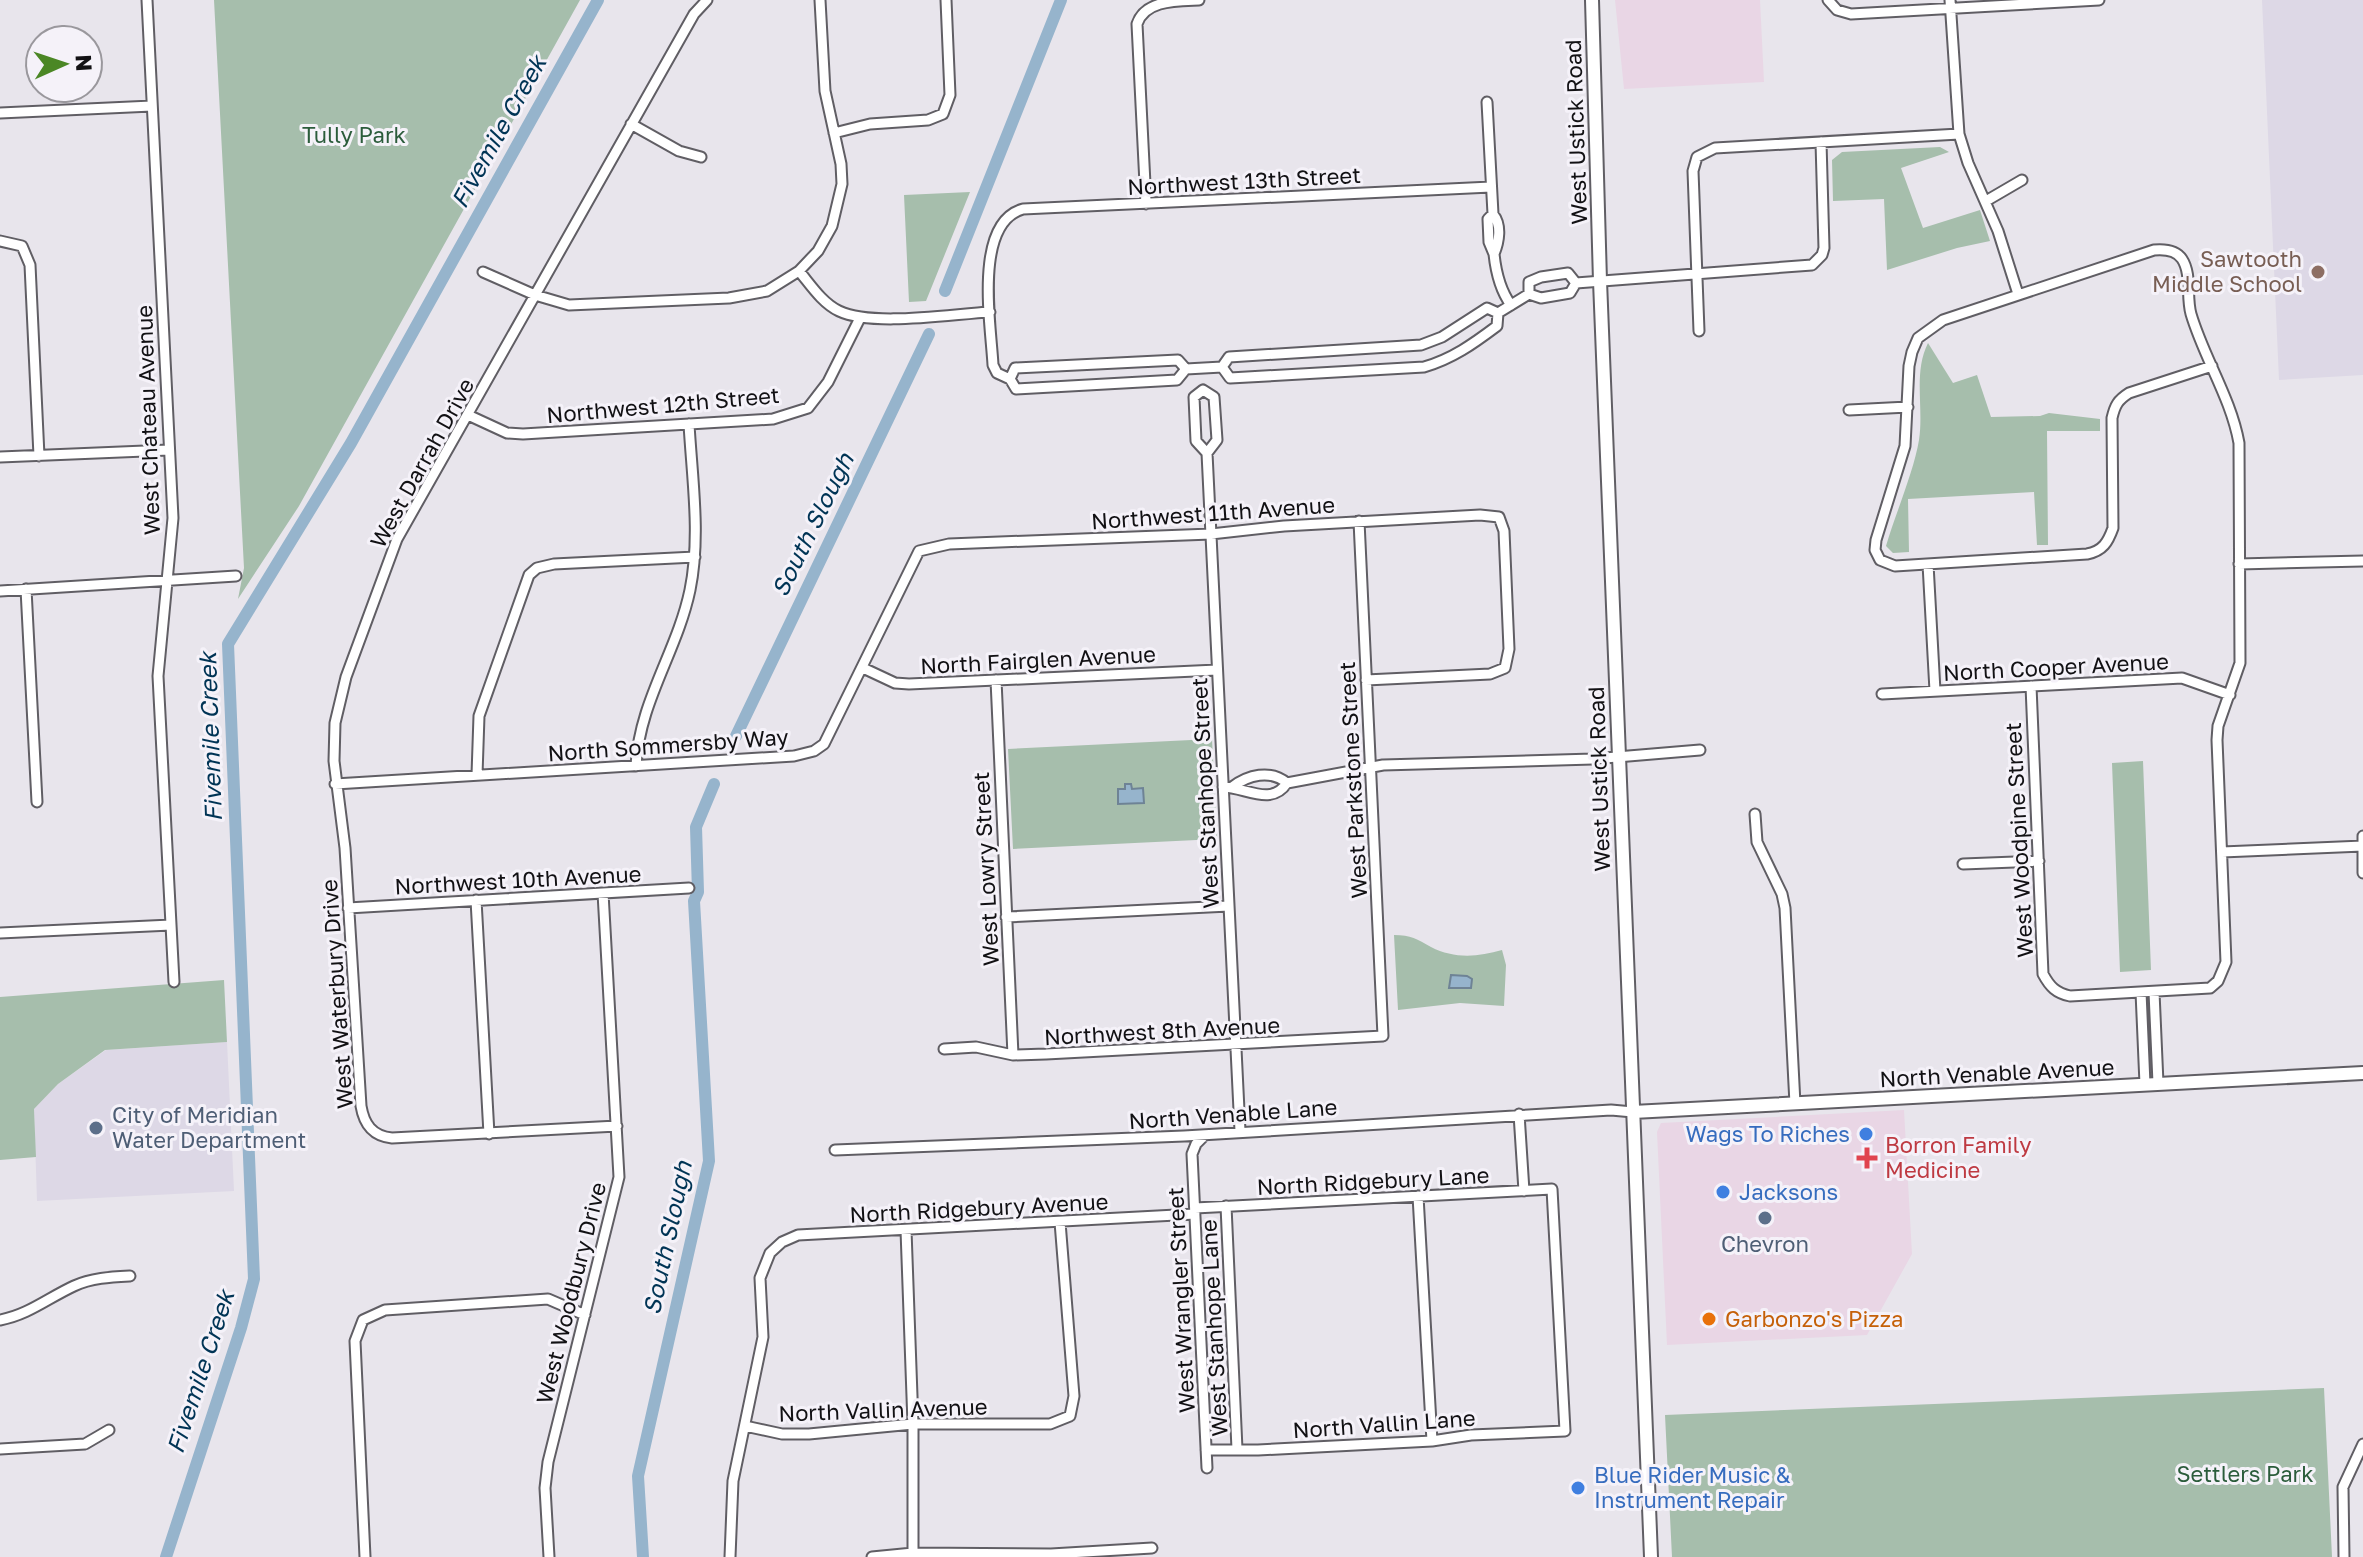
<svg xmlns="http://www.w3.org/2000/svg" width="2363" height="1557" viewBox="0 0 2363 1557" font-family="'Golos Text',sans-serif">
	<rect width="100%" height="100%" fill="#e8e5ec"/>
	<path fill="#e9d6e5" d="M1615,0H1760L1764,82L1624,89Z
		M1904,1110L1912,1254L1867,1335L1667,1345L1657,1132L1661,1123Z"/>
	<path fill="#ddd8e6" d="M2262,0H2363V375L2279,380Z
		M227,1042L234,1191L37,1201L34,1109L58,1084L106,1050Z"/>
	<path fill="#a6beac" d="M214,0H580L299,506L238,599L244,568Z
		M1940,147L1949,152L1901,168L1923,228L1980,210L1990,241L1957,248L1887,270L1884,199L1833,201L1832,160L1842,152Z
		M970,192L926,301L909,302L904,195Z
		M1928,343L1953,383L1977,375L1991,417L2040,416L2049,413L2100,419V431H2047L2048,545H2037L2034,492L1908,499L1909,552L1893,553L1886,546C1895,515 1914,471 1919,440C1924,408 1913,373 1928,343Z
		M1212,739L1217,839L1013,849L1008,749Z
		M2143,761L2151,970L2120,972L2112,763Z
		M1394,935C1411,935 1417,939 1431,947C1454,959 1478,957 1502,950L1506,965L1504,1006L1460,1003L1398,1010Z
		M224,980L227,1042L105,1050L58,1084L34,1109L36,1157L0,1160V997Z
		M2324,1388L2332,1557H1672L1665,1415Z"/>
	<path fill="#96b4cc" stroke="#6e8395" stroke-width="2" d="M1125,784H1131L1132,789L1143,788L1144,803L1118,804V789H1125Z
		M1451,975L1467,976L1472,979L1471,988H1449Z"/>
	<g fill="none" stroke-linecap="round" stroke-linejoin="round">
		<path stroke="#96b4cc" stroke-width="12" d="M945,291L1061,0
			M736,736L929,334
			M166,1557L241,1328L254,1279L228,644L351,443L598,0
			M643,1557L638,1476L709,1161L694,901L698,892L696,827L714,784"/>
		<g stroke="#605e64" stroke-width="13">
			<path id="street" d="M147,0L173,518L158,676L174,982
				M1828,0L1837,10L1851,14L2099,0
				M1950,0L1959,134L1968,163L1998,231L2018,294
				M1487,102L1493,214
				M0,113L152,106
				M631,124L679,151L701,157
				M834,133L870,124L928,120L943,114L950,95L946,0
				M1986,201L2022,180
				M1146,204L1137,24C1145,0 1176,1 1199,0
				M1493,214C1502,225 1499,242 1494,254L1489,242L1488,219Z
				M0,241L22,246L30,265L39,456
				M1494,254C1496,273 1500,290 1511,305
				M799,271C810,284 822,303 839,311C873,327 951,314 990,312
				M483,272L535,295L569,305L729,298L767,291L799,271L818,251L832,226L842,184L841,164L825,91L820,0
				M1576,283L1812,265L1822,255L1824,248L1821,142
				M1529,294V282L1541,277L1568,273L1576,283
				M1498,313L1529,294L1541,298L1570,293L1576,283
				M1699,331L1693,171L1697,157L1715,148L1959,134
				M1178,360L1186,369L1177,380L1016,389L1010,379L1015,368Z
				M1222,367L1230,378L1424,367C1452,359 1473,344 1497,326L1498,313
				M1222,367L1229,357L1421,345L1442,337L1487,308L1498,313
				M1186,369L1222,367
				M1010,379L997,373L993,365C991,325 973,223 1023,209L1491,187
				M1203,390L1214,397L1217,440L1207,453L1196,441L1194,397Z
				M1849,410L1908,407
				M468,415L507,433L523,434L773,419L808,408L828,382L860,318
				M1207,453L1240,1131
				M0,457L169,450
				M1928,564L1935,691
				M2239,564L2363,561
				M26,589L37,802
				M0,591L236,576
				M863,668L895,683L909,684L1217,670
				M996,680L1013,1055
				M2031,686L2043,974C2050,987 2056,993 2070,996L2210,988L2218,981L2226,962L2217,740L2218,726L2240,663L2239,443C2231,398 2204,358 2191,314C2186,297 2192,274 2182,259C2176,250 2165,249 2154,250L1943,320L1918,338L1912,352L1909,366L1905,446L1876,540L1875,550L1880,560L1895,566L2087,554C2103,551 2108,542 2113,528L2112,418C2115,405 2118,400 2129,393L2212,366
				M1882,694L2182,678L2230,695
				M636,766C639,702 677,652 690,590C701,536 692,478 689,424
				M477,775L479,716L529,575L537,568L554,564L695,557
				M335,784L794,756L814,751L824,744L919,551L949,544L1211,534L1284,526L1480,515L1499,517L1504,531L1509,649L1505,668L1490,674L1366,680
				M1223,787C1245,787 1271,807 1287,783L1383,765L1593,759L1700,750
				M1232,787C1248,775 1270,769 1287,783
				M1755,814L1757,842L1782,894L1785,908L1795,1104
				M2363,836V873
				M2222,852L2363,846
				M1963,864L2039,861
				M476,900L489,1134
				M348,908L689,888
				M1006,917L1229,906
				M0,933L171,925
				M2141,992L2145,1084
				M2154,992L2158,1083
				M944,1049L976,1047L1013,1055L1046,1054L1383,1036L1359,521
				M1519,1114L1524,1191
				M617,1126L392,1138C372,1136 364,1124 361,1106L345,848L334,761L335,723L346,677L397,539L694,14L707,0
				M1205,1135L1196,1144L1192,1154L1207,1468
				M835,1150L1184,1136L1611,1110L1633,1112
				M1418,1196L1432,1441
				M1226,1206L1237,1449
				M1195,1208L1552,1189L1565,1431L1471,1435L1432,1441L1258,1450H1206
				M906,1230L913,1424V1553
				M0,1320C28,1315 48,1298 74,1286C91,1278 111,1277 130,1276
				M745,1426L782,1434H809L913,1424H1050L1070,1416L1074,1396L1060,1222
				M0,1449L85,1444L109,1430
				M365,1557L355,1341L363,1320L385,1310L548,1299L585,1315
				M549,1557L545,1488L548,1462L619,1177L603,893
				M730,1557L733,1481L763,1337L760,1278L770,1253L782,1242L798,1235L1195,1214
				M872,1557L913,1553L1051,1554L1152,1548
				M2344,1557L2343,1487L2363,1444"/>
		</g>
		<g stroke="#605e64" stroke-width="16">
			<path id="secondary" d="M1592,0L1600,281L1651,1557
				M1633,1112L2363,1073"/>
		</g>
		<use href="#street" stroke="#fff" stroke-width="9"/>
		<use href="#secondary" stroke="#fff" stroke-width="12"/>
	</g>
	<circle fill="#8d6e63" stroke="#f5f2f9" stroke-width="3" cx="2318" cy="272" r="8"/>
	<g fill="#5c6f8a" stroke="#f5f2f9" stroke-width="3">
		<circle cx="96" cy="1128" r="8"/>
		<circle cx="1765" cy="1218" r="8"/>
	</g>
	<g fill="#3f7fe0" stroke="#f5f2f9" stroke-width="3">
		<circle cx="1866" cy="1134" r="8"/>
		<circle cx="1723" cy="1192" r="8"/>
		<circle cx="1578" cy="1488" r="8"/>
	</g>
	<path fill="#e0444e" stroke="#f5f2f9" stroke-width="3" d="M1863 1146h8v8h8v8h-8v8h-8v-8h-8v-8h8z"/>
	<circle fill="#e8710a" stroke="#f5f2f9" stroke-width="3" cx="1709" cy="1319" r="8"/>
	<g text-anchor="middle" stroke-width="6" stroke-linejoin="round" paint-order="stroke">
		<g font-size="22" fill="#121114" stroke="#f5f2f9">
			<text transform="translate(1576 132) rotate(-92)" y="8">West Ustick Road</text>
			<text transform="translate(1244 181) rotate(-3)" y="8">Northwest 13th Street</text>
			<text transform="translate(663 405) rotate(-5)" y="8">Northwest 12th Street</text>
			<text transform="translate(148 420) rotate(-92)" y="8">West Chateau Avenue</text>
			<text transform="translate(422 463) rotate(-61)" y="8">West Darrah Drive</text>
			<text transform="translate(1213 513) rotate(-4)" y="8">Northwest 11th Avenue</text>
			<text transform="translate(1038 660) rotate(-3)" y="8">North Fairglen Avenue</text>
			<text transform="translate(2056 667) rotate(-3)" y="8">North Cooper Avenue</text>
			<text transform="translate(668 745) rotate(-4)" y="8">North Sommersby Way</text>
			<text transform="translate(1599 779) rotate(-92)" y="8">West Ustick Road</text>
			<text transform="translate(1353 780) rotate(-93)" y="8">West Parkstone Street</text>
			<text transform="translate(1205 793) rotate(-93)" y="8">West Stanhope Street</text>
			<text transform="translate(2019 840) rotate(-93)" y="8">West Woodpine Street</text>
			<text transform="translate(986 869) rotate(-93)" y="8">West Lowry Street</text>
			<text transform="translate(518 880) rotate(-3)" y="8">Northwest 10th Avenue</text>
			<text transform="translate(337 994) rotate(-94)" y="8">West Waterbury Drive</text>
			<text transform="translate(1162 1031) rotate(-3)" y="8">Northwest 8th Avenue</text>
			<text transform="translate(1997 1073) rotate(-3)" y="8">North Venable Avenue</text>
			<text transform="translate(1233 1114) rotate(-4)" y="8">North Venable Lane</text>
			<text transform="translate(1373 1181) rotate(-3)" y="8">North Ridgebury Lane</text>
			<text transform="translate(979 1208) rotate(-3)" y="8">North Ridgebury Avenue</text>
			<text transform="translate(571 1293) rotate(-76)" y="8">West Woodbury Drive</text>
			<text transform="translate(1181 1300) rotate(-93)" y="8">West Wrangler Street</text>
			<text transform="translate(1214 1328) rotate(-93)" y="8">West Stanhope Lane</text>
			<text transform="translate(883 1410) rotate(-2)" y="8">North Vallin Avenue</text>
			<text transform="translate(1384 1424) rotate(-4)" y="8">North Vallin Lane</text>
		</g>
		<g font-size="22" fill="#2b5c3b" stroke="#f5f2f9">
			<text x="354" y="143">Tully Park</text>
			<text x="2245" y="1482">Settlers Park</text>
		</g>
		<g font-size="22" fill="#785e54" stroke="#f5f2f9" text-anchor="end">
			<text x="2302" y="267">Sawtooth<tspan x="2302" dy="25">Middle School</tspan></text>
		</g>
		<g font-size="22" fill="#4e5e75" stroke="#f5f2f9" text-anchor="start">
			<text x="112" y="1123">City of Meridian<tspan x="112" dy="25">Water Department</tspan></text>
			<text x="1765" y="1252" text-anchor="middle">Chevron</text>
		</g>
		<g font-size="22" fill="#366cbe" stroke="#f5f2f9" text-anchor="start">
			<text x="1850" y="1142" text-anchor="end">Wags To Riches</text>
			<text x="1739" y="1200">Jacksons</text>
			<text x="1594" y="1483">Blue Rider Music &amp;<tspan x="1594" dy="25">Instrument Repair</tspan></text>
		</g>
		<g font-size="22" fill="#be3a42" stroke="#f5f2f9" text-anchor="start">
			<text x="1885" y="1153">Borron Family<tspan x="1885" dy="25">Medicine</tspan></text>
		</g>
		<g font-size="22" fill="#c56008" stroke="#f5f2f9" text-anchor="start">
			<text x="1725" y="1327">Garbonzo's Pizza</text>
		</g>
		<g font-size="24" font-style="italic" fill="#003455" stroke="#f5f2f9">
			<text transform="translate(499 132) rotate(-61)" y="8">Fivemile Creek</text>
			<text transform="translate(813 525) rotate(-64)" y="8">South Slough</text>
			<text transform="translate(211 737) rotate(-92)" y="8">Fivemile Creek</text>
			<text transform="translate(668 1238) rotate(-78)" y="8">South Slough</text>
			<text transform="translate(201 1372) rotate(-72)" y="8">Fivemile Creek</text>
		</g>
	</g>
	<g transform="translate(64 64) rotate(87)"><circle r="38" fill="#f5f2f9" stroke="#9a989d" stroke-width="2"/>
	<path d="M0-6L14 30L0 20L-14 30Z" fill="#4b8725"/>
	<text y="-12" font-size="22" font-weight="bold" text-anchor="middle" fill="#121114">N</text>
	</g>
</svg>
